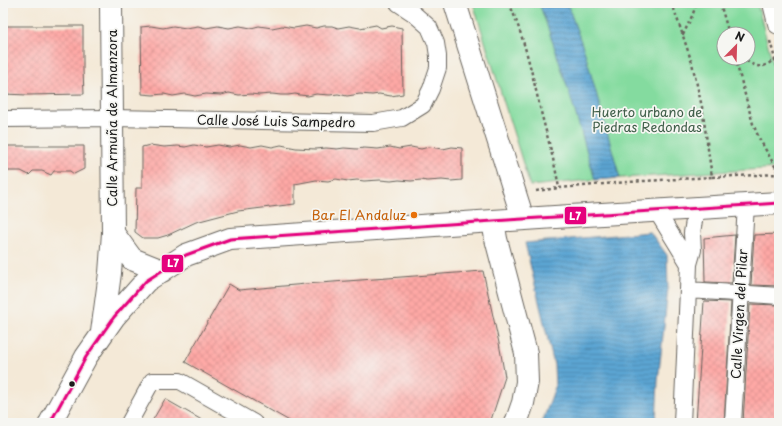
<svg xmlns="http://www.w3.org/2000/svg" width="782" height="426" viewBox="0 0 782 426" font-family="'Playpen Sans',sans-serif">
	<defs>
		<pattern id="water-rules" width="6" height="5" patternUnits="userSpaceOnUse"><rect width="6" height="5" fill="#5ca5d3"/><path d="M0 2.5h6" fill="none" stroke="#4b86aa"/></pattern>
		<pattern id="building-cross-hatch" width="8" height="8" patternUnits="userSpaceOnUse"><rect width="8" height="8" fill="#fea8a5"/><path d="M0 0l8 8M0 8l8-8" fill="none" stroke="#d9908d"/></pattern>
	</defs>
	<rect width="100%" height="100%" fill="#f6f6f2"/>
	<filter id="ink" filterUnits="userSpaceOnUse"><feTurbulence type="fractalNoise" baseFrequency=".025" numOctaves="2"/><feDisplacementMap in="SourceGraphic" scale="8" xChannelSelector="R" yChannelSelector="G"/><feConvolveMatrix kernelMatrix="1 2 1 2 8 2 1 2 1" color-interpolation-filters="sRGB"/></filter>
	<filter id="wash" filterUnits="userSpaceOnUse"><feTurbulence type="fractalNoise" baseFrequency=".012" numOctaves="4" result="noise"/><feDisplacementMap in="SourceGraphic" scale="16" xChannelSelector="R" yChannelSelector="G"/><feGaussianBlur stdDeviation="0.9" result="paint"/><feColorMatrix in="noise" values="0 0 0 0 0 0 0 0 0 0 0 0 0 0 0 0 0 1.4 0 .05"/><feComposite in="paint" operator="in"/></filter>
	<g filter="url(#wash)">
		<rect width="100%" height="100%" fill="#f4e9d7"/>
		<path fill="#84db9f" stroke="#507c5e" fill-rule="evenodd" d="M473,3H757L779,87V168L590,180L530,186ZM724,34H748V58H724Z"/>
		<path fill="url(#water-rules)" stroke="#3c6078" d="M539,3H567L585,53L620,178L595,180C578,120 560,61 539,3Z
			M650,232L667,255L668,289L658,381L656,423H542L555,387L554,365L525,243Z"/>
		<g id="blocks">
			<path fill="url(#building-cross-hatch)" d="M376,25L381,28L392,26L402,28L403,94L391,96L379,94L372,95L360,94L347,96L338,94L330,95L316,94L308,96L300,95L295,94L288,95H281L272,94L259,95L251,94L239,95L229,93L221,95L206,94L195,96L185,94L173,96L164,94L153,95L142,94L141,27L151,26L163,28L173,26L186,28L198,26L206,28L218,26L229,28L240,26L251,28L259,26L272,28L282,26L294,28L306,26L316,28L324,26H332L338,28L349,26L360,28Z
				M3,26H83V70L84,94L28,95L3,94Z
				M150,145L164,147L178,146L185,147L194,145L206,147L218,145L229,147L240,145L251,147L262,145L272,147L281,145L296,148L316,149L326,148L337,149L344,148L357,149L364,148L378,149L390,147L399,149L411,147L421,149L429,147L443,149L452,147L462,148V180L451,181L442,180L427,181L421,180L411,181L399,180L391,181L380,180L364,181L357,180L348,181L336,179L328,181L316,180L295,184V204L238,211L196,222L168,235L158,238H143L135,232L136,188H142V147Z
				M3,146H84V169L74,174L70,171H54L51,175L42,171H33L29,175L21,171H3Z
				M779,234V286L751,285L754,235Z
				M735,235L732,283L705,282L704,238Z
				M483,271L499,343L505,377L490,423H293L185,362L229,284L239,290L306,284Z
				M704,301L731,302L724,423H696Z
				M750,304L779,305V423H743Z
				M165,399L207,423H151Z"/>
		</g>
	</g>
	<g filter="url(#ink)">
		<use href="#blocks" fill-opacity="0" stroke="#68645d" stroke-width="1"/>
		<g fill="none" stroke-linecap="round" stroke-linejoin="round">
			<g stroke="#68645d" stroke-width="18">
				<path id="street" d="M3,119L112,118L373,123L402,118L423,105L431,89L438,68V56L436,43L429,27L413,13L398,3
					M656,210L689,264
					M688,290L779,296
					M129,423L152,381H180L254,423
					M682,423L688,290L689,264L693,250L692,233L696,208
					M733,423L746,205"/>
			</g>
			<g stroke="#68645d" stroke-width="24">
				<path id="secondary" d="M111,3L113,233
					M455,3L523,219
					M774,3L779,23
					M493,221L496,239L526,353L527,382L523,403L516,423
					M102,332L110,273L113,233L132,259L162,271
					M50,423L86,357L114,317L146,281L186,255L230,239L493,221L586,215L779,203"/>
			</g>
			<path stroke="#68645d" stroke-width="2.5" stroke-dasharray="3 3" stroke-linecap="butt" d="M509,3C525,39 533,78 542,116C548,139 555,164 559,188L628,182L712,177L702,107L692,63L672,3
				M720,3L729,34
				M683,35L692,16L697,3
				M770,41L779,73
				M735,58L753,124L759,138L776,168L778,174L779,183
				M741,58C747,61 756,68 763,66C768,65 771,61 775,60
				M712,177L779,174
				M536,191L559,188"/>
			<use href="#street" stroke="#fff" stroke-width="16"/>
			<use href="#secondary" stroke="#fff" stroke-width="22"/>
			<g stroke="#f6f6f2" stroke-width="6">
				<path id="bus-1" d="M50,423L86,357L114,317L146,281L186,255L230,239L493,221L779,203"/>
			</g>
			<use href="#bus-1" stroke="#e5007d" stroke-width="3"/>
		</g>
	</g>
	<circle fill="#e8710a" stroke="#f6f6f2" stroke-width="1.5" cx="414" cy="215" r="4"/>
	<circle fill="#1c1c1c" stroke="#f6f6f2" stroke-width="1.5" cx="72" cy="384" r="3.5"/>
	<g text-anchor="middle" stroke-width="3.5" stroke-linejoin="round" paint-order="stroke">
		<g font-size="13" fill="#405f4a" stroke="#f6f6f2">
			<text x="647" y="117">Huerto urbano de<tspan x="647" dy="15">Piedras Redondas</tspan></text>
		</g>
		<g font-size="13" fill="#1c1c1c" stroke="#f6f6f2">
			<text transform="translate(112 118) rotate(-90)" y="5">Calle Armuña de Almanzora</text>
			<text transform="translate(276 121) rotate(1)" y="5">Calle José Luis Sampedro</text>
			<text transform="translate(739 314) rotate(-87)" y="5">Calle Virgen del Pilar</text>
		</g>
		<g font-size="13" fill="#c56008" stroke="#f6f6f2" text-anchor="end">
			<text x="406" y="220">Bar El Andaluz</text>
		</g>
	</g>
	<g stroke="#f6f6f2" stroke-width="1.5">
		<rect x="564" y="206" width="23" height="19" rx="4" fill="#e5007d"/>
		<rect x="161" y="254" width="23" height="19" rx="4" fill="#e5007d"/>
	</g>
	<g font-size="11" text-anchor="middle" font-weight="bold" fill="#fff">
		<text x="575" y="220">L7</text>
		<text x="173" y="267">L7</text>
	</g>
	<rect width="782" height="426" fill="none" stroke="#f6f6f2" stroke-width="16"/>
	<g transform="translate(736 46) rotate(23)"><circle r="19" fill="#f6f6f2" stroke="#9f9f9c"/>
	<path d="M0-3L7 15L0 10L-7 15Z" fill="#d1495b"/>
	<text y="-6" font-size="11" font-weight="bold" text-anchor="middle" fill="#1c1c1c">N</text>
	</g>
</svg>
